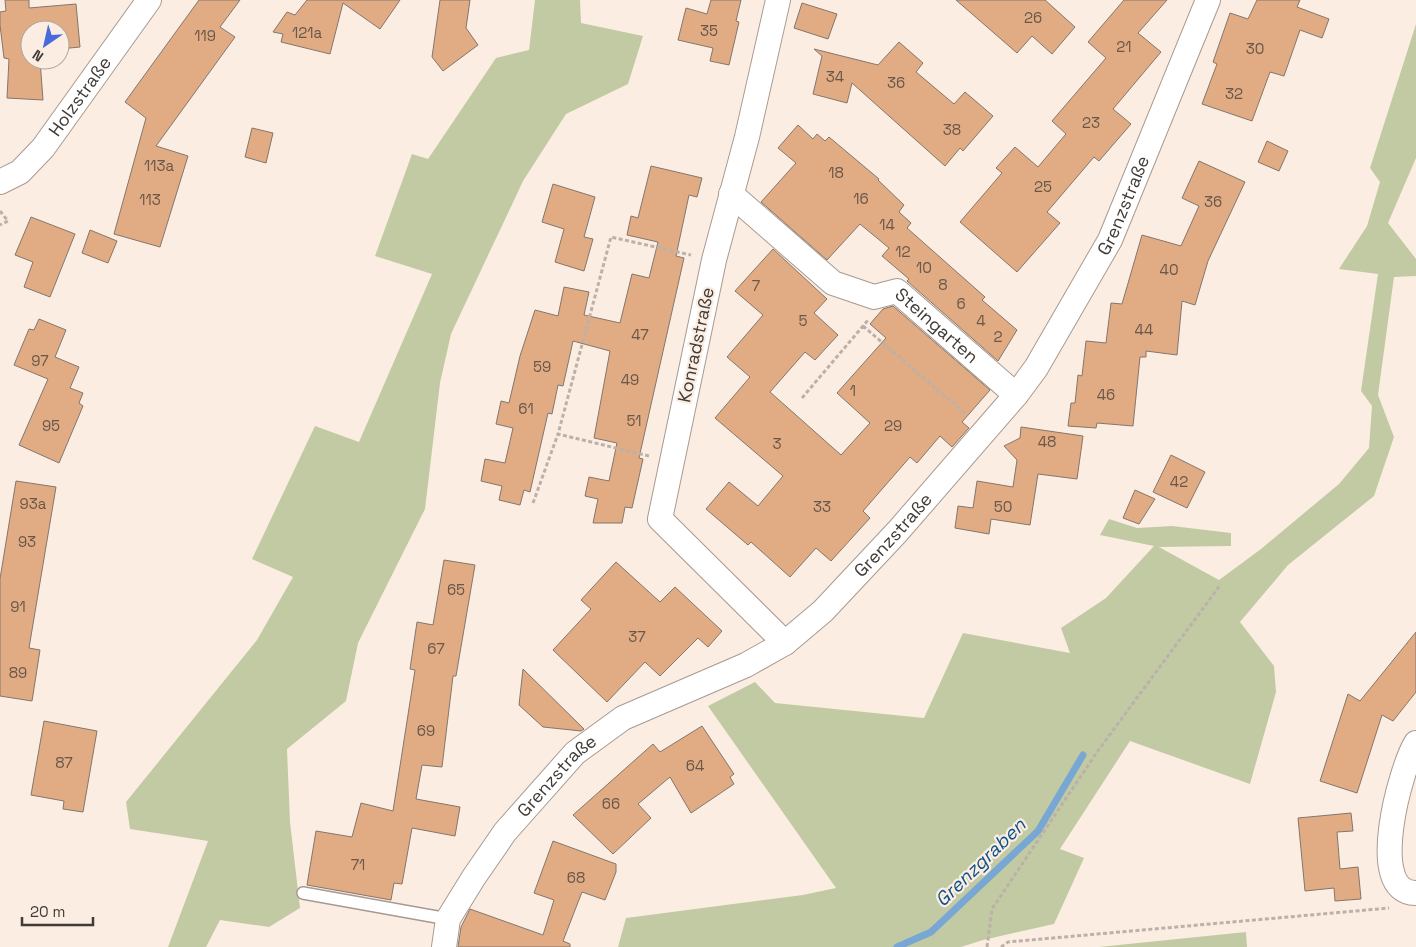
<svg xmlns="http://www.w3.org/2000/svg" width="1416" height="947" viewBox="0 0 1416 947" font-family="'Space Grotesk',sans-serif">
	<rect width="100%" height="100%" fill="#fcede2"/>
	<path fill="#c2caa3" d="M535,0H580L581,23L643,36L628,84L566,114L523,181L451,334L440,383L425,509L358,643L346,701L287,749L290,822L300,908L269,927L220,920L206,947H168L208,841L130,829L126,802L257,640L293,577L252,559L315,426L359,442L432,274L375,256L412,154L428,159L496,58L529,50Z
		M1416,24V158L1388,223L1416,259V276L1394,277L1378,395L1394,437L1374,496L1288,565L1240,622L1274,666L1276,692L1250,784L1130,741L1060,849L1084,858L1054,924L983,940L961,947H618L626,918L803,895L836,888L708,706L755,682L775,703L924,718L963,633L1070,653L1061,628L1106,598L1154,546L1100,535L1109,519L1137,528L1172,526L1231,533V546L1159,547L1219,580L1261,549L1339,484L1369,448L1372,406L1361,391L1378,274L1339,269L1367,226L1380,182L1370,168Z
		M1246,932L1247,947H1099Z"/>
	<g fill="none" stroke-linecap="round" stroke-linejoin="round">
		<path stroke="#79a7d4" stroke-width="7" d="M897,947L931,932L1038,831L1083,755"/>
	</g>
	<path fill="#e1ac84" stroke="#83766d" d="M5,0H29V8L76,4L80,47L60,49V30H30V60H40L43,100L7,98L9,59L4,58L0,25V12L6,11Z
		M199,0H240L220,27L235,37L156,146L188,156L160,247L114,234L146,118L125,102Z
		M307,0H400L380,29L343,3L330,54L281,42L283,34L273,32L287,12L295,15Z
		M440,0H470L466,28L478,45L443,71L432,57Z
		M711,0H741L736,21L739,22L729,65L710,61L713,48L678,40L686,8L707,14Z
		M956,0H1045L1075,27L1052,54L1032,36L1017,53Z
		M1124,0H1167L1138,33L1161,52L1113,109L1131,124L1099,161L1094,157L1047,212L1060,223L1017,272L960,222L1002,173L996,168L1015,147L1038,167L1066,134L1052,121L1106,58L1088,42Z
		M1257,0H1300L1297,7L1329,19L1322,38L1300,30L1284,76L1270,72L1252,121L1202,104L1217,64L1213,62L1230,13L1248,19Z
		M802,3L837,14L828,39L794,28Z
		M899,42L923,63L916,72L954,104L965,92L993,116L963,151L960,148L945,166L852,83L847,103L813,94L822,56L814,49L878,65Z
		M798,125L813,139L817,134L825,141L829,137L879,179L878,180L904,205L899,212L911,223L907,228L985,297L982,300L1017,330L998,361L907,281L909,279L882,256L889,248L860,224L827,260L761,202L796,163L778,148Z
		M252,128L273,133L266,163L245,157Z
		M1267,141L1288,151L1279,171L1258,162Z
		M1199,161L1245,182L1208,261L1195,305L1182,301L1177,355L1146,351V357H1140L1133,426L1097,423L1096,428L1068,426L1071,403H1075L1078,375L1082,376L1086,341L1106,343L1111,303L1122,304L1142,235L1181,246L1199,206L1182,198Z
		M651,166L702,178L697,197L689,195L676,256L684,258L639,458L643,459L632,508L625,507L622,523H593L598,499L585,496L589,477L609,481L617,443L594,438L610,351L573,341L563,386L558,385L552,414L548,413L530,492L524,490L520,505L499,500L502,486L481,481L485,459L505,463L513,428L496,424L501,401L509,403L520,356L535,310L558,316L564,287L589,292L584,315L620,323L632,274L649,278L658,242L627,235L631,216L638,218Z
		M553,184L595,197L584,237L593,239L584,271L555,262L564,229L542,222Z
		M31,217L75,234L50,297L24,287L33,262L15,255Z
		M90,230L117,241L108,263L82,253Z
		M773,249L827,299L814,313L838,335L815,360L805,352L770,392L841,455L870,423L837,393L886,338L870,324L883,309L893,306L990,390L962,422L969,428L952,447L940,436L917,463L910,457L863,511L870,518L831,561L816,548L790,577L751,542L748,545L706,509L729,482L758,506L783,476L715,418L750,377L727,357L763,315L735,291Z
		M39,319L66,330L55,357L79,367L70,388L83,393L79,403L83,406L59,463L19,445L48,379L14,365L29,329L34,330Z
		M1021,427L1083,436L1077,479L1038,474L1030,525L991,519L989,534L955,528L958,506L973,508L977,481L1013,487L1017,460L1004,446L1020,438Z
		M1171,455L1205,472L1187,508L1153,492Z
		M16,481L56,487L29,648L40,650L32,701L0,696V579Z
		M1135,490L1155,499L1139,524L1123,518Z
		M444,560L475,565L456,676H453L442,767L422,765L416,799L460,807L455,836L412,828L402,884L394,883L391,900L307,885L316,831L352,837L361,803L393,811L415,670L410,669L417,622L433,625Z
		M616,562L660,602L675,587L722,631L708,647L698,638L660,676L645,662L607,702L553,650L591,609L581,600Z
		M1416,632V692L1393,721L1382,715L1357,793L1320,781L1348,694L1360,701Z
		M523,669L584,729L581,731L543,727L519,705Z
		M44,721L97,731L83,812L63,809L64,801L31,795Z
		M702,726L734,774L730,777L734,784L691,813L670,777L638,804L651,818L613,854L573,815L653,744L660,752Z
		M1351,813L1353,831L1337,832L1340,869L1358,867L1361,899L1335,901L1334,888L1305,891L1298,818Z
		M553,841L616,864V872L605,900L582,892L563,941L570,944V947H458L461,927L470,909L543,935L554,900L534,893Z"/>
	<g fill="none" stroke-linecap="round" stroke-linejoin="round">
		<g stroke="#a89a90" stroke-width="14">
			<path id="service" d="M303,893L448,919"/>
		</g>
		<g stroke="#a89a90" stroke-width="26">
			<g id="minor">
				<path d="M778,0L747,137L714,260L660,519L785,643"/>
				<path id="s1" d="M0,182L20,172L43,148L149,0"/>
				<path id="s2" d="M731,194L833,283L874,297L897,291L1016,395"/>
				<path d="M1416,743C1401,767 1365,894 1416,893"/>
				<path id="s3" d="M444,947L448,919L474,877L505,832L575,753L623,718L746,665L785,643L823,611L898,531L1016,395L1036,368L1110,240L1208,0"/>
			</g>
		</g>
		<path stroke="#bcb1a8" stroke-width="3" stroke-dasharray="4 2.5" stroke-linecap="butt" d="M0,211L8,221L0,225
			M863,326L967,415
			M802,398L869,319
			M649,456L558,434L611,237L691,255
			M533,503L558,434
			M987,947L992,909L1097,752L1221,584
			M1001,947L1008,942L1389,908"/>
		<use href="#service" stroke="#fff" stroke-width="11"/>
		<use href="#minor" stroke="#fff" stroke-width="24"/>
	</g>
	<g text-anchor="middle" stroke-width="4.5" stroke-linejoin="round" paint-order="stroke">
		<g font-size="15" fill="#69574a">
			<text x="1033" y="23">26</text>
			<text x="709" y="36">35</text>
			<text x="307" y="38">121a</text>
			<text x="205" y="41">119</text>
			<text x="1124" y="52">21</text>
			<text x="1255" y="54">30</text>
			<text x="835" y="82">34</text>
			<text x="896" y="88">36</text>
			<text x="1234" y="99">32</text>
			<text x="1091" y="128">23</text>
			<text x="952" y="135">38</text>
			<text x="159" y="171">113a</text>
			<text x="836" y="178">18</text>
			<text x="1043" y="192">25</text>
			<text x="861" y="204">16</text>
			<text x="150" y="205">113</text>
			<text x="1213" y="207">36</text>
			<text x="887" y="230">14</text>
			<text x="903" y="257">12</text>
			<text x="924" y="273">10</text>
			<text x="1169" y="275">40</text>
			<text x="943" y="290">8</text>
			<text x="756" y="291">7</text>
			<text x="961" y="309">6</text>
			<text x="803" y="326">5</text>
			<text x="981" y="326">4</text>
			<text x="1144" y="335">44</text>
			<text x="640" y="340">47</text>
			<text x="998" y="342">2</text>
			<text x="40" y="366">97</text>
			<text x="542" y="372">59</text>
			<text x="630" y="385">49</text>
			<text x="853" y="396">1</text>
			<text x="1106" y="400">46</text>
			<text x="526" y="414">61</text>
			<text x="634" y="426">51</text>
			<text x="51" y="431">95</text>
			<text x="893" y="431">29</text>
			<text x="1047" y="447">48</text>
			<text x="777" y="449">3</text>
			<text x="1179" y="487">42</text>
			<text x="33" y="509">93a</text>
			<text x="822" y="512">33</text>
			<text x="1003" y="512">50</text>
			<text x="27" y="547">93</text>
			<text x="456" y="595">65</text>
			<text x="18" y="612">91</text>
			<text x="637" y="642">37</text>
			<text x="436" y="654">67</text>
			<text x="18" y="678">89</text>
			<text x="426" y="736">69</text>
			<text x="64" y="768">87</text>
			<text x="695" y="771">64</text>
			<text x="611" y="809">66</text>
			<text x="358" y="870">71</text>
			<text x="576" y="883">68</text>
		</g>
		<g font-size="18" fill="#413b37" stroke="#fcede2">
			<text dy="6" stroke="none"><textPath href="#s1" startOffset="119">Holzstraße</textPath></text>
			<text dy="6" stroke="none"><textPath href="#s3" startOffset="1034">Grenzstraße</textPath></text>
			<text dy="6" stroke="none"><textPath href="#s2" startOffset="255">Steingarten</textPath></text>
			<text transform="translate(696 345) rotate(-78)" y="6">Konradstraße</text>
			<text dy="6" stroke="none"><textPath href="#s3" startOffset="629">Grenzstraße</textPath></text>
			<text dy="6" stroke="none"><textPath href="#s3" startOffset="209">Grenzstraße</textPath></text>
		</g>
		<g font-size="19" font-style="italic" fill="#0a538b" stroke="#fcede2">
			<text transform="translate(980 862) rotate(-44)" y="7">Grenzgraben</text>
		</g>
	</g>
	<g transform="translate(45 45) rotate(214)"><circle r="24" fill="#fcede2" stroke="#b1a69e"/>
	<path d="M0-4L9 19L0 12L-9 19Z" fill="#476add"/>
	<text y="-8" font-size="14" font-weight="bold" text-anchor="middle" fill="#413b37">N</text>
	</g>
	<path d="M22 917v8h71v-8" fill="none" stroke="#413b37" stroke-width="2.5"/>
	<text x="30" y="917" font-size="15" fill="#413b37" stroke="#fcede2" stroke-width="4" paint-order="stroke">20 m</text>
</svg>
